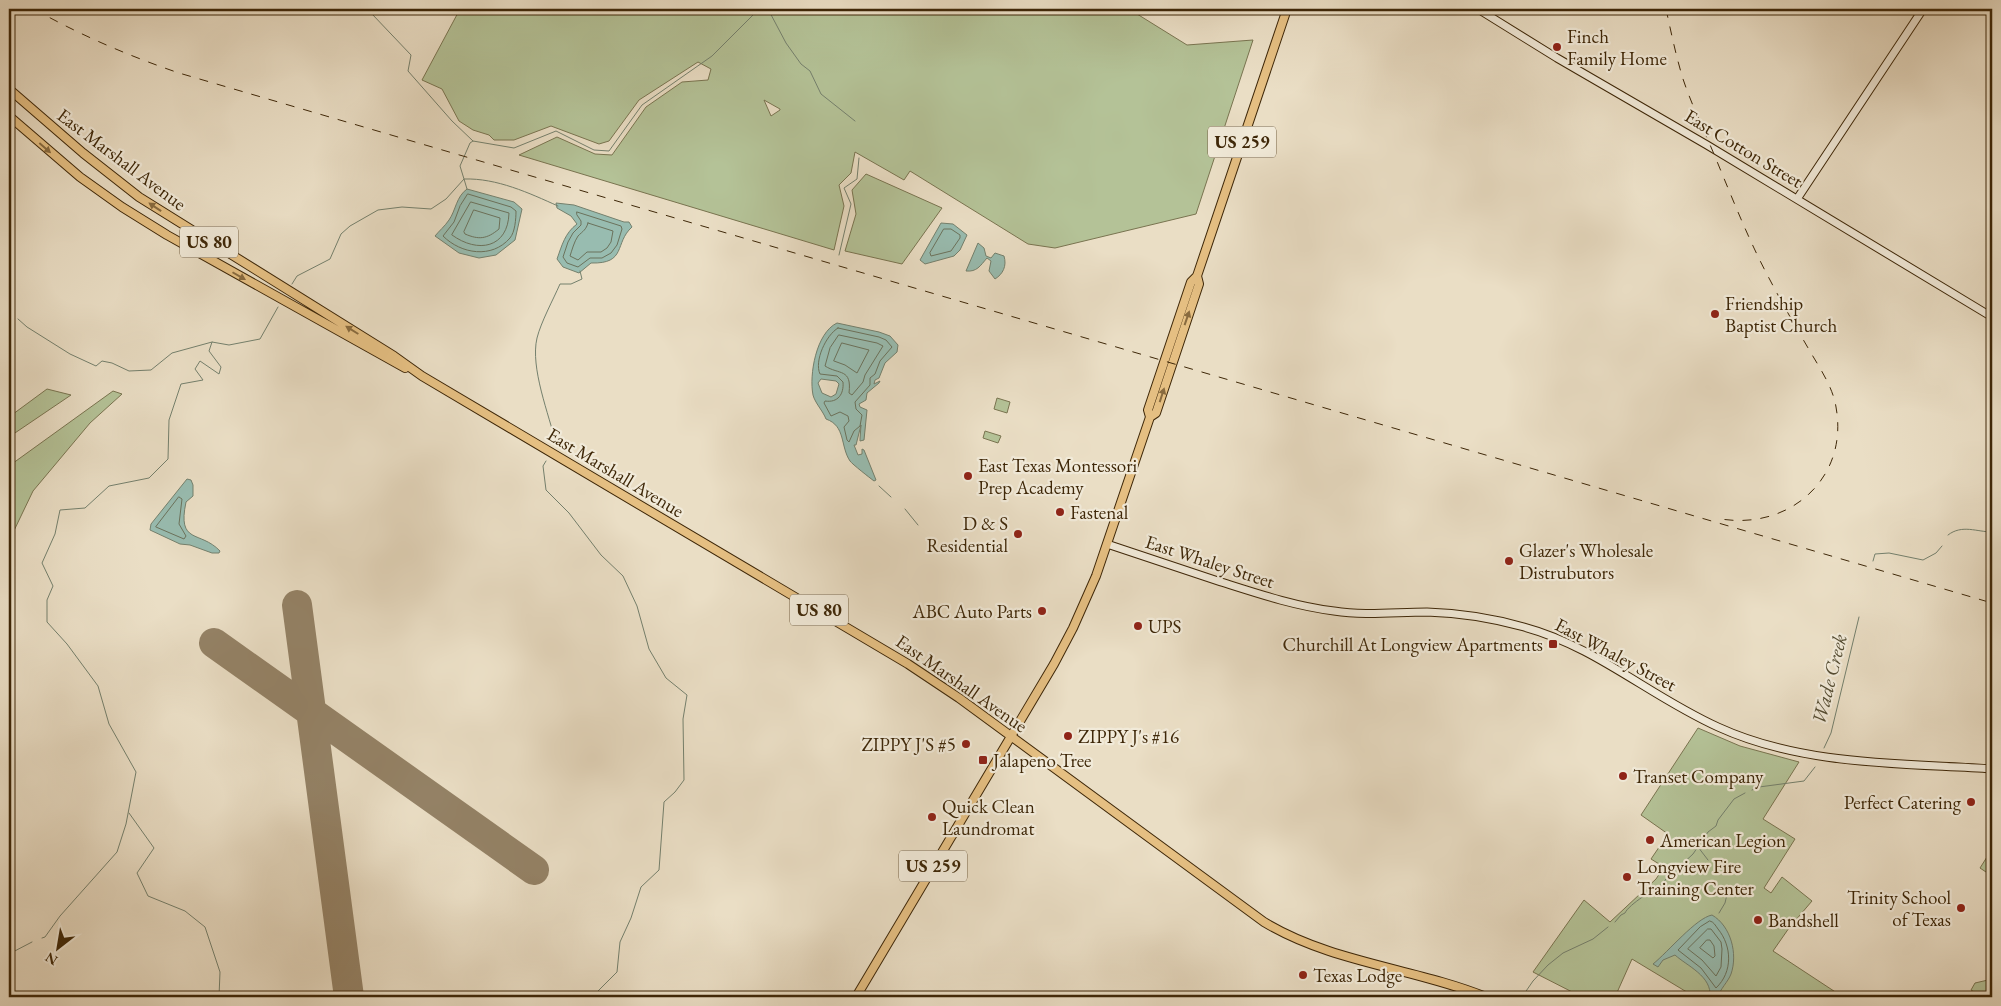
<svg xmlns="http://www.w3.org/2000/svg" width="2001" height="1006" viewBox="0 0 2001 1006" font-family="'EB Garamond',serif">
	<rect width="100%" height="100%" fill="#eadec5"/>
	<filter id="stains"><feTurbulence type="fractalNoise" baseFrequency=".004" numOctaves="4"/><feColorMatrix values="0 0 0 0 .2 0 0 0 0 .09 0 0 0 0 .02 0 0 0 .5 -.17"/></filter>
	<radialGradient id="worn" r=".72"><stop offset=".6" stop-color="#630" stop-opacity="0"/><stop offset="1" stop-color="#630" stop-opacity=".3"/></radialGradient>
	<path fill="#b4c297" stroke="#797450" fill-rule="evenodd" d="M460,9H1129L1187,45L1253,40L1196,214L1055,248L1028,244L910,171L904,180L855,152L851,173L839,185L844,206L834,250L519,155L557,137L595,154L612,155L646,107L682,82L708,80L711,69L698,62L639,100L609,141L599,144L551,126L514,140H494L489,135L473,130L459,121L442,89L422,80ZM764,100L780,109V110L771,116Z
		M866,174L942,208L902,264L845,251L856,214L852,190Z
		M47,389L71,395L9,437V417Z
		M113,391L122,394L90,423L33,491L9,541V466Z
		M997,398L1010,402L1007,413L994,409Z
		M985,431L1001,436L998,443L983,438Z
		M1698,728L1740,746L1799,762L1763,819L1795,839L1764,888L1771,893L1782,877L1812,901L1789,928L1773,951L1843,997H1811L1802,992L1800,995L1795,993L1793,997H1695L1632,959L1615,997H1582L1533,972L1584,900L1610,922L1656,879L1664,867L1651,859L1668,834L1641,815Z
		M1992,849V876L1980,868Z
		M1988,980L1992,983V997H1983L1971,990L1975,983Z"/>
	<path fill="#98bcb0" stroke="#74806d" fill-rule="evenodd" d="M467,189L514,202L522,209L515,240L496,255L479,258L459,253L435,236C439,231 445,226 449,220C456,210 456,197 467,189Z
		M556,203L574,205L624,222H629L632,227C614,243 627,264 591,263L579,273L563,267L557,259C562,245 565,233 577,224L571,216L557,208Z
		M941,223L953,224L967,235L960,250L954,256L925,264L920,260Z
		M978,243L984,248L986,256L991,258L995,253L1004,256C1007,266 1003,274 995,279L989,271L991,261L987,258C980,266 977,272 966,271Z
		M837,323L879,332L890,336L898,345L897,352L885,363L879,378L875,380L874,384L880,381L879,383L867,393L866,400L859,404L860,407L867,410L864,440L860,441V439L861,425L856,445H854L858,455L862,454V449L864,450L876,480L874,481C870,478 852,464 850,461C840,446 846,426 826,419C823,411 815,403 813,395C809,375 816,333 837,323ZM821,379L836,381L839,384L836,394L831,397L822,393L818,383Z
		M187,479L191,480L193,485V496L186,502C177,545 200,530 220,551L219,553H212L190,545L180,544L150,530L151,524Z
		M1712,915C1731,926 1738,954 1731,974C1728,982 1720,989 1718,997H1710C1712,976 1687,966 1675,955L1663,960L1658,967L1653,964C1668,952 1696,918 1712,915Z"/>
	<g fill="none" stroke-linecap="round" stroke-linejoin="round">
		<path stroke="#6b725c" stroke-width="1" d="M468,194L511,207L516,211C516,219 515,232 510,238C492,259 461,254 443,236L454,222L460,206Z
			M471,202L509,213C508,248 478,254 452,235Z
			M474,210L500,218L499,229C487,239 479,240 465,234L464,232Z
			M577,212L621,226L622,229L617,245L611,253L602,258H590L578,267L567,263L563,257L568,242L573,233L581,225V221L577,215Z
			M588,223L613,231L611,242L607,248L601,252H587L578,260L570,256C572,250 574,242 578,236C583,231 586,230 588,223Z
			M944,229H951L960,235V238L951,251L931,256L930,253Z
			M838,328L879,337L886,340L892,347L880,361L875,374L870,378V385L855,402L856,409L862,415L860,426L854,431L849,442L847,440L844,427L849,421L848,416L840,412L831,416L824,403L825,401C838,403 844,394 843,382L837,376L820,374C814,361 826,335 838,328Z
			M839,335L877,343L883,346L865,375L863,382L852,395L849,393C852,368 839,375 825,366L830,348Z
			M842,343L869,350L857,373L845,365L834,361Z
			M179,497L182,499L179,524L186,536L184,539L156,527Z
			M1710,921C1714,922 1715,925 1718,929C1732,946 1733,972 1716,988L1701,968L1678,950L1700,927Z
			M1708,929H1711L1721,942L1722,949L1721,967L1716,976L1702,960L1688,949Z
			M1707,940H1710L1714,946L1715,956L1713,958L1700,948Z"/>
		<path stroke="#74806d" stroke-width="1" d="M366,9L372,14L411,55L408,71L452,121L473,141
			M768,9L786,43L801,64L810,71L821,94L855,121
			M558,206C529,193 497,178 464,179L460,166L470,143L473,141L514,148L556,131L594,150L609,151L642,105L712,56L759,9
			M839,255L851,204L844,188L857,179L859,158
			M292,284L297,276L330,259L341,234L350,226L378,210L402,207L431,209L446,199L464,179L467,189
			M18,319L27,327L70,354L96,366L102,361L112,363L129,371L151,370L172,353L212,342
			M556,444C549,414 530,368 537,338C541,322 553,300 560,284H571L582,279L580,271
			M546,461L543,466L546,490L569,513L601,555L623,576L637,606L649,649L666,678L687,695L683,719L684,780L675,792L664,802L659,870L641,887L631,918L620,942L617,972L596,993L595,997
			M879,486L891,497
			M905,509L918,525
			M1948,535C1962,524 1977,532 1992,532
			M1873,561L1875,554L1889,553L1923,560L1936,553L1942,546
			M1824,748L1831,733L1859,617
			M1752,790L1759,787L1804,781L1815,767
			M129,813L154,848L137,873L148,896L185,911L205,927L220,972L219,997
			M1698,847L1708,860
			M1719,913L1725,903L1728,890
			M1615,922L1621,915L1625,913C1629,904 1655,889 1664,883L1665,880L1693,854L1708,832L1716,826L1718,820L1734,799L1745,793
			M42,938L45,937L60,916L117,852L126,824L136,772L109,724L98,686L67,644L47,622V600L53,586L42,563L55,534L60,510L85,508L109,486L149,478L168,459L169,420L181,384L203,380L195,369L200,361L219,374L221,367L209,351L212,342L229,345L260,339L278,307
			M9,954L32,942
			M1522,997L1533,981L1548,965L1563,953L1593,939L1608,927"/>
		<path stroke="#948266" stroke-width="30" d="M297,605L349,997
			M214,643L534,870"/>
		<g stroke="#3e2708" stroke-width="9">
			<path id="secondary" d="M1478,9L1557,58L1707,145L1992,317
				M1797,199L1923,9
				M1107,544C1144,556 1181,569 1218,581C1256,593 1294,606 1334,611C1365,616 1396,612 1427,612C1460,613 1492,618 1524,627C1595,646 1651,697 1718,727C1803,766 1901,763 1992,769"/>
		</g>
		<g stroke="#3e2708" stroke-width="10">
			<path id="primary" d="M9,89L83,153L139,197L394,356L422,376L908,664L959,698L1264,922C1332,963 1414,968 1486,997
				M9,116L80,177L122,207L167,235L405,368
				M1150,417L1156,413L1199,284L1197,276
				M856,997L1054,664L1073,628L1096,576L1150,417L1148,410L1191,282L1197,276L1287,9"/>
		</g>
		<use href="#secondary" stroke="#f1ead9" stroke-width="7"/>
		<use href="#primary" stroke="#e5bf82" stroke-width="8"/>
		<path stroke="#3e2708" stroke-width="1" stroke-dasharray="9 9" stroke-linecap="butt" d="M34,9C80,35 129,56 179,73L1992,603
			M1666,9C1671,32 1676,56 1683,79C1692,106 1705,132 1716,159C1733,200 1749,241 1770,280C1783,305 1797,329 1811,353C1821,370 1833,388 1836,407C1849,478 1790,530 1721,519"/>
	</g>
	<defs><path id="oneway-solid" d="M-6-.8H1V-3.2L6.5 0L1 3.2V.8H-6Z" transform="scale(1.25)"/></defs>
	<g fill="#896b3f">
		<use href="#oneway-solid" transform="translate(45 148) rotate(41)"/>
		<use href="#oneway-solid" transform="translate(155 207) rotate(-146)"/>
		<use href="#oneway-solid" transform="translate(239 276) rotate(30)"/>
		<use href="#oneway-solid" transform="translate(1187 318) rotate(-71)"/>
		<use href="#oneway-solid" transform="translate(352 330) rotate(-148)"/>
		<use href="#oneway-solid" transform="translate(1162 395) rotate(-72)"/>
	</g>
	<g fill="#8f2418" stroke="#f1ead9" stroke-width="2">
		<circle cx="1557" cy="47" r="5"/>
		<circle cx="1715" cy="314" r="5"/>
		<circle cx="968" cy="476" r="5"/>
		<circle cx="1060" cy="512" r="5"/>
		<circle cx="1018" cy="534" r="5"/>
		<circle cx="1509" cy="561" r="5"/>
		<circle cx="1042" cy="611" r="5"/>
		<circle cx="1138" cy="626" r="5"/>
		<rect x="1548" y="639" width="10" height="10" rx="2.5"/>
		<circle cx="1068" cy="736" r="5"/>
		<circle cx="966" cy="744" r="5"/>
		<rect x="978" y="755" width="10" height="10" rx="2.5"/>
		<circle cx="1623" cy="776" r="5"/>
		<circle cx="1971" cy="802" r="5"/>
		<circle cx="932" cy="817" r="5"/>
		<circle cx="1650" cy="840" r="5"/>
		<circle cx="1627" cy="877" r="5"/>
		<circle cx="1961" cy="908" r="5"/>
		<circle cx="1758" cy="920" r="5"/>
		<circle cx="1303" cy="975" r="5"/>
	</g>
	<g text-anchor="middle" stroke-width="4.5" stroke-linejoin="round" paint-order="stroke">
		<g fill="#f1ead9" stroke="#746247" stroke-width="1">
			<rect x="1208" y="126.5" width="68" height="31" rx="4"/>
			<rect x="180" y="226.5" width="58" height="31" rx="4"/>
			<rect x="790" y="594.5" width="58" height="31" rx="4"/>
			<rect x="899" y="850.5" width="68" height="31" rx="4"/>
		</g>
		<g font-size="18" font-weight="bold" fill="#3e2708">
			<text x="1242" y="148">US 259</text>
			<text x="209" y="248">US 80</text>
			<text x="819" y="616">US 80</text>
			<text x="933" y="872">US 259</text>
		</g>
		<g font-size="19" fill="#3e2708" stroke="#f1ead9" text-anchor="start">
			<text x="1567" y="43">Finch<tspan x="1567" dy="22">Family Home</tspan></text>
			<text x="1725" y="310">Friendship<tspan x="1725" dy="22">Baptist Church</tspan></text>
			<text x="978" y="472">East Texas Montessori<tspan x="978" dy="22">Prep Academy</tspan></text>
			<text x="1070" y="519">Fastenal</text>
			<text x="1008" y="530" text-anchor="end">D &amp; S<tspan x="1008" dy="22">Residential</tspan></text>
			<text x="1519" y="557">Glazer's Wholesale<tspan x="1519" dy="22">Distrubutors</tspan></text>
			<text x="1032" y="618" text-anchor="end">ABC Auto Parts</text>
			<text x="1148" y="633">UPS</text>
			<text x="1543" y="651" text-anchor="end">Churchill At Longview Apartments</text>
			<text x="1078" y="743">ZIPPY J's #16</text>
			<text x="956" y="751" text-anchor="end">ZIPPY J'S #5</text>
			<text x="993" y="767">Jalapeno Tree</text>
			<text x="1633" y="783">Transet Company</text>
			<text x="1961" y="809" text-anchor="end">Perfect Catering</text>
			<text x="942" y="813">Quick Clean<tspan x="942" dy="22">Laundromat</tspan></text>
			<text x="1660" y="847">American Legion</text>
			<text x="1637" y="873">Longview Fire<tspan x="1637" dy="22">Training Center</tspan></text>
			<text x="1951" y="904" text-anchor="end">Trinity School<tspan x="1951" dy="22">of Texas</tspan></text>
			<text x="1768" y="927">Bandshell</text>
			<text x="1313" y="982">Texas Lodge</text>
		</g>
		<g font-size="19" fill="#3e2708" stroke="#f1ead9">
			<text transform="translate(1744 148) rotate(31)" y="7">East Cotton Street</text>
			<text transform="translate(122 159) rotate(37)" y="7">East Marshall Avenue</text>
			<text transform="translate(616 472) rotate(31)" y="7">East Marshall Avenue</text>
			<text transform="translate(1210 561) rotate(18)" y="7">East Whaley Street</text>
			<text transform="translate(1616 654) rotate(28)" y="7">East Whaley Street</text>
			<text transform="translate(962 683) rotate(35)" y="7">East Marshall Avenue</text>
		</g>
		<g font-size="20" font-style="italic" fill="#544c32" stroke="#f1ead9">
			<text transform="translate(1829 679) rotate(-76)" y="7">Wade Creek</text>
		</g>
	</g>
	<rect width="2001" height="1006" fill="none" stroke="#eadec5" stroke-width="30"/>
	<rect x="10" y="10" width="1981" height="986" fill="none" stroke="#3e2708" stroke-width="2.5"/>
	<rect x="15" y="15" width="1971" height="976" fill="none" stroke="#3e2708"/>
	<g transform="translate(58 948) rotate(211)" stroke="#f1ead9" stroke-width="4" paint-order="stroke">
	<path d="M0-4L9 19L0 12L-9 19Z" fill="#3e2708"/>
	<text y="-8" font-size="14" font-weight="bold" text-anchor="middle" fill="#3e2708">N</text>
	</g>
	<rect width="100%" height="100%" filter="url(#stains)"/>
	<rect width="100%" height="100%" fill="url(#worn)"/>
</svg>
